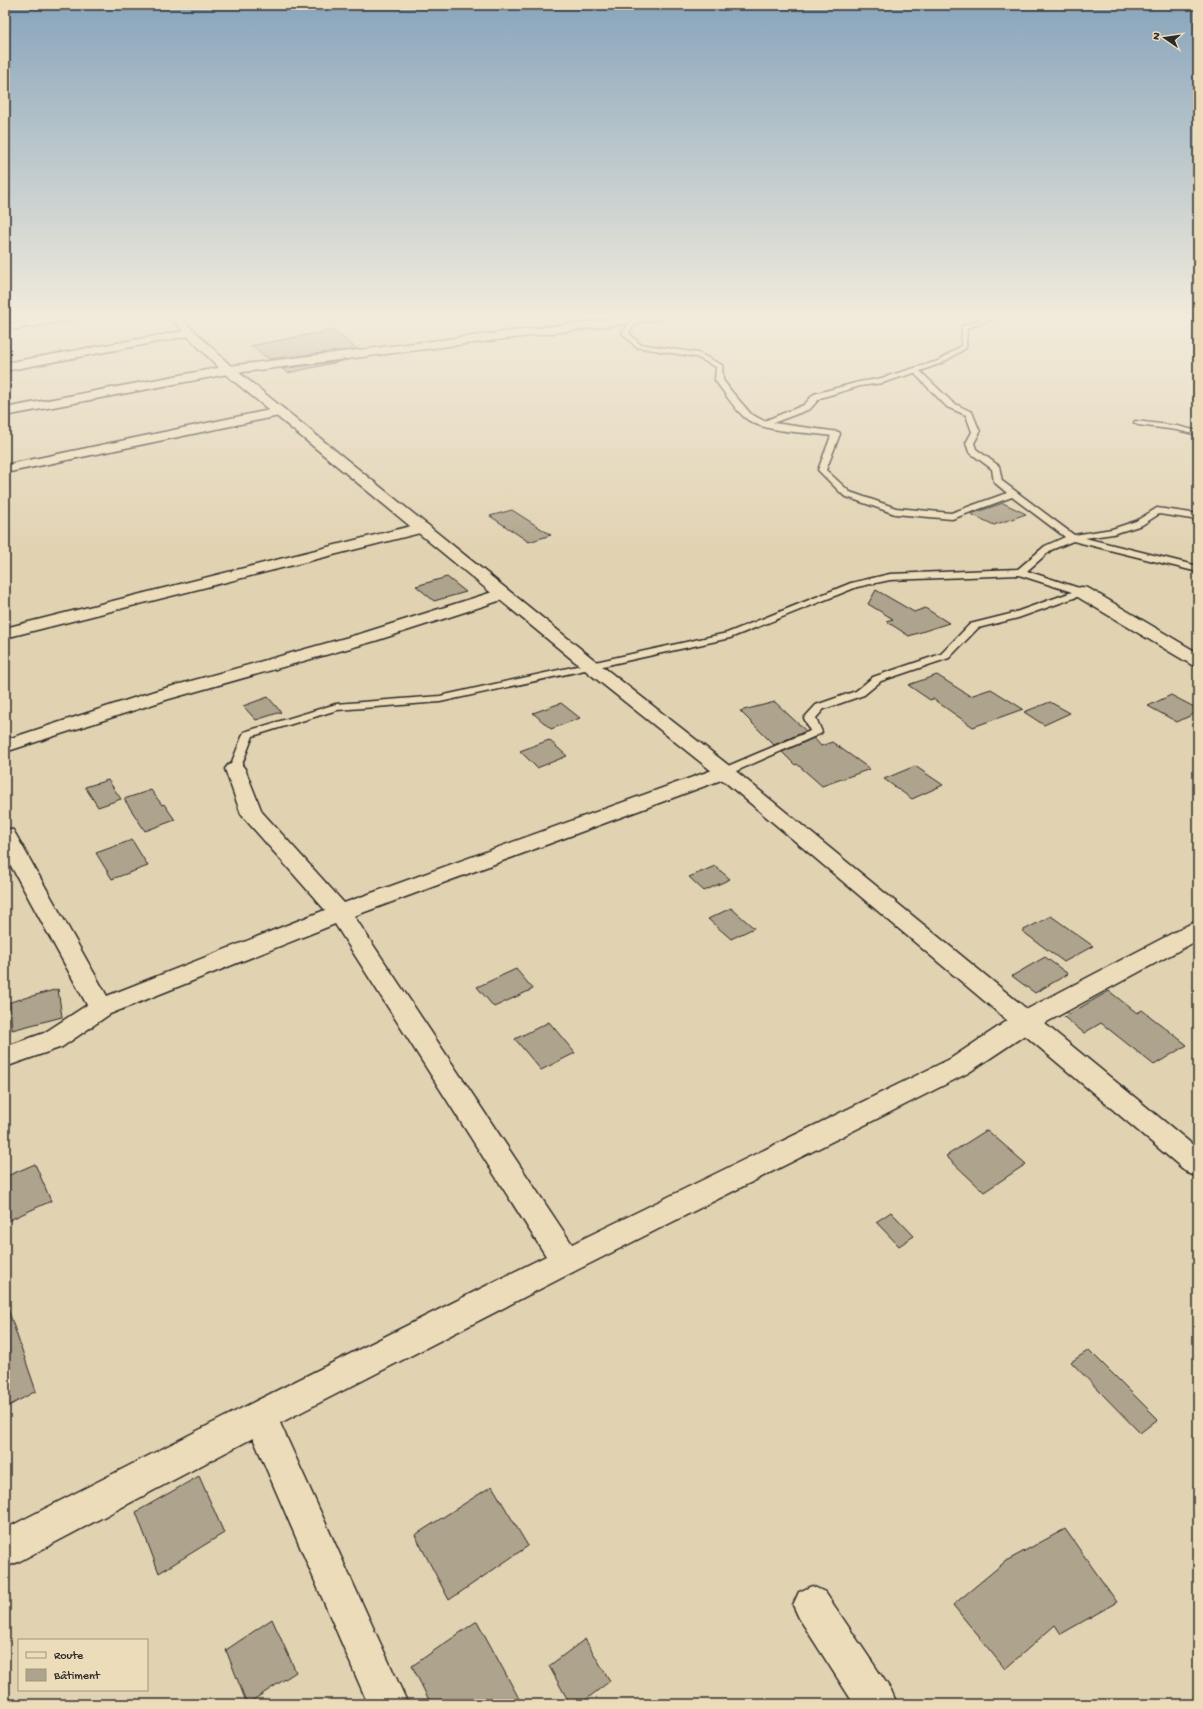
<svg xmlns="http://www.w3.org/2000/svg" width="1203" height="1709" viewBox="0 0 1203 1709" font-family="'Gochi Hand',sans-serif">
	<rect width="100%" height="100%" fill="#e1d2b1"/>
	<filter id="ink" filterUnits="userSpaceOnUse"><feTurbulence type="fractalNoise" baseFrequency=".025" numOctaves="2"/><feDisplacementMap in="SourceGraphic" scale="8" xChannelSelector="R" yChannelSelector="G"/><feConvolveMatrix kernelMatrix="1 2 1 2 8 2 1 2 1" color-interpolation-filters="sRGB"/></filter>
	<g filter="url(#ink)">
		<path fill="#aea38c" stroke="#2b2b2b" d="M333,330L357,349L269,359L250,346Z
			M347,360L288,373L282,369Z
			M1003,503L1026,514L994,525L971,514Z
			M512,510L551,535L529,542L490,516Z
			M447,577L466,592L434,601L416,586Z
			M876,590L914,612L925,608L949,623L909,636L886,621L893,619L868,604Z
			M937,675L970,696L991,689L1023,709L973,727L933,699L930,700L908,685Z
			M1171,695L1198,709V712L1177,722L1148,706Z
			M268,697L281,712L256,720L243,706Z
			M775,702L806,731L774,745L740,711Z
			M1050,702L1070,713L1044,725L1024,712Z
			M561,703L580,718L551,729L533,713Z
			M814,738L821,746L832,742L870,769L822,786L797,764L795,765L782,752Z
			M549,740L567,756L537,768L520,751Z
			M915,766L943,785L912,799L884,779Z
			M108,780L121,799L98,807L85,787Z
			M151,790L162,805L164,804L175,820L145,831L124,799Z
			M132,840L148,866L112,879L96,853Z
			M715,866L730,879L704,891L689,877Z
			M731,908L754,928L731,939L708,919Z
			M1051,916L1093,946L1064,962L1022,931Z
			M1045,957L1068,974L1035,993L1012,976Z
			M516,969L533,989L494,1007L477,987Z
			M58,989L62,1017L12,1030L10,1002Z
			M1109,991L1137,1013L1142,1010L1187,1045L1154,1065L1101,1023L1084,1033L1064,1017Z
			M549,1022L575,1053L541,1070L515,1039Z
			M987,1130L1026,1164L984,1192L946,1156Z
			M35,1164L51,1201L5,1222V1177Z
			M891,1212L914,1236L899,1246L876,1222Z
			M8,1309L36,1391L5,1408V1310Z
			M1089,1350L1158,1419L1140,1433L1071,1362Z
			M199,1476L224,1533L159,1573L136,1512Z
			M492,1486L528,1546L449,1600L415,1535Z
			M1065,1529L1117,1602L1061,1634L1055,1625L1005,1669L953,1605L1006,1561Z
			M272,1619L296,1672L247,1704L226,1650Z
			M477,1621L522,1704H431L412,1666Z
			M585,1639L610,1681L580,1704H570L549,1666Z"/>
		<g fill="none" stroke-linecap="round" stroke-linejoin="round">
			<g stroke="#2b2b2b" stroke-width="3">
				<path id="lane" d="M992,316H1002L967,328L966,348L942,363L920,371L953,403L972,412L980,432L974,443L976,449L999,466L1002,481L1074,535L1112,529L1136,521L1157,508L1198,514V520L1159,514L1142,525L1113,534L1085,538L1198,566V572L1073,541L1051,550L1027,571L1085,590L1087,592L1085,594L1018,618L978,628L949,658L881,681L864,695L824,709L816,718L822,732L820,734L725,776L721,775L719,772L721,769L810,731L804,718L816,705L856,691L873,677L941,654L970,624L1010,614L1072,592L1019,575L890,580L857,587L730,638L440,702L337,710L253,736L239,772H231L229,769L244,732L336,704L440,696L727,633L851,583L890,574L1018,569L1045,546L1065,537L1012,497L952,519L895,514L844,496L818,470L831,436C806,431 764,434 744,417C733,407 724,392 715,380L716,367L696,357L636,347L622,333L633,319H637L638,320L629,333L640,344L698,353L722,365L723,380L732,392L751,414L764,421L804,405L814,394L859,382L878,379L938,361L961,346L962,326ZM914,373L947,407L966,415L972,432L966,443L969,452L992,469L994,482L1007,493L951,513L896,508L850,492L826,470L840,434L839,432L773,423L810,409L820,398L860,386L882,383Z
					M1135,421L1177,426L1198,431V435L1177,430L1138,425L1134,423Z"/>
			</g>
			<g stroke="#2b2b2b" stroke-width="3">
				<path id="street" d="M56,316H82L77,319L5,331V325Z
					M634,316H667L662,319L228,374L5,416V408L228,366Z
					M190,330L196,333L194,335L5,371V363Z
					M279,408L284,409L285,412L284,415L5,473V465Z
					M423,523L428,525L431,528L428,531L5,638V628Z
					M1082,587L1088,588L1198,653V666L1192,665L1076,596L1074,592L1076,588Z
					M502,589L508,590L510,594L508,598L375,641L169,699L5,752V740L155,691L363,633Z
					M235,763L242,765L245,769L262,812L344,903L718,768L725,766L732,768L735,772L732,776L354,916L572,1244L950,1059L1016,1015L1190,924L1198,922V940L1034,1029L968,1073L577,1270L280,1423L408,1704H368L253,1438L18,1562L5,1567V1529L248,1405L546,1256L335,924L110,1014L62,1047L5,1067V1047L44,1033L87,1005L5,855V828L13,830L16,835L107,996L325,910L245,819L241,814L225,769L228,765Z
					M812,1586L825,1592L891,1690L897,1704H854L799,1618L793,1605L799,1592Z"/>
			</g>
			<g stroke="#2b2b2b" stroke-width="3">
				<path id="secondary" d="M168,316H179L232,367L597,662L732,768L1198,1149V1177L1188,1173L718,776L585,670L224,373Z"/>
			</g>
			<use href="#lane" fill="#eddcb9" fill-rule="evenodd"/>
			<use href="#street" fill="#eddcb9" fill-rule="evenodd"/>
			<use href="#secondary" fill="#eddcb9" fill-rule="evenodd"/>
		</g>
	</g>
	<linearGradient id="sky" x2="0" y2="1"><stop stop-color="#88a5bc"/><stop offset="0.57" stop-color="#f2ebdc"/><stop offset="1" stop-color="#f2ebdc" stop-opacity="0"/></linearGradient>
	<rect width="1203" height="555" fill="url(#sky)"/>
	<rect width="1203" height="1709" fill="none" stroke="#eddcb9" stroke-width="20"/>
	<rect x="10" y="10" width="1183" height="1689" fill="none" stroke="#2b2b2b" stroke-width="1.5" filter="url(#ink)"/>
	<rect x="18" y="1639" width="130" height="52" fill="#eddcb9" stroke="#9f9580"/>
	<rect x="26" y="1652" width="20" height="6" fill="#eddcb9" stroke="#9f9580"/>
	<text x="54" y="1659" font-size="12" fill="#2b2b2b">Route</text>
	<rect x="26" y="1669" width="20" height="12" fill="#aea38c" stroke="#9f9580"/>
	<text x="54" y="1679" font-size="12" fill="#2b2b2b">Bâtiment</text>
	<g transform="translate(1165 38) rotate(283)" stroke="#eddcb9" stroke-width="3" paint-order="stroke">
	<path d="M0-3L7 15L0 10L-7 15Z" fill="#2b2b2b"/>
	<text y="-6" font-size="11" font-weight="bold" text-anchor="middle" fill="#2b2b2b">N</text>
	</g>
</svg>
